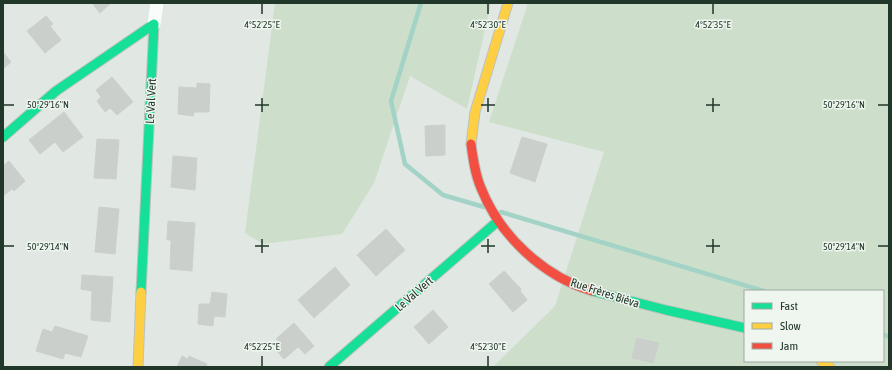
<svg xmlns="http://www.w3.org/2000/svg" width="892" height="370" viewBox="0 0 892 370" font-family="'Asap Condensed',sans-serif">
	<rect width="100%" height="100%" fill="#e1e7e2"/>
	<path fill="#cddfcb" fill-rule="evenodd" d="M275,3H491L467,109L410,76L374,183L342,234L263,244L245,233Z
		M528,3H889V367H493L555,306L604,152L489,122ZM745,291H883V361H745Z"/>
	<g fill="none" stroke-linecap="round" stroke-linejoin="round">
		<path stroke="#a3d3c7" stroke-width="4.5" d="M421,3L391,101L405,164L443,195L484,207
			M501,212L764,291
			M883,334L889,337"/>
	</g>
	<path fill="#cacfcb" stroke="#cad0cb" d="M92,3H111L100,13Z
		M46,16L53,24L50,26L61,40L45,53L27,31Z
		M3,52L11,62L3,69Z
		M112,77L133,102L117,115L110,108L105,112L97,101L101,97L96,90Z
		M197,83L210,84L209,112H194L193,116L178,114L179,87L197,88Z
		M64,112L83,137L63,152L55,142L40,154L29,140Z
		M445,125V155L426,156L425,126Z
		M522,137L547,144L535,182L510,173Z
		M97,139L119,140L116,179L94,178Z
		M173,156L197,158L195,190L171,187Z
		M9,161L25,181L14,191L12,189L3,196V166Z
		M99,207L119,209L115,254L95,252Z
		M168,221L195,223L192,271L170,269L171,240H167Z
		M386,229L405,250L376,276L357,255Z
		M335,267L350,285L314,318L298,300Z
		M504,271L521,289L520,291L527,300L513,312L489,284Z
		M82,275L113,277L110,322L91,320L92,291L81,289Z
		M212,292L227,294L225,317L214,316L213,326L198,324L199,304H210Z
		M433,310L448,327L429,344L414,327Z
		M294,323L314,346L305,354L298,347L284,359L275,349L281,344L276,339Z
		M55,326L88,336L81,357L65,353L63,359L36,351L43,329L52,332Z
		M637,338L659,343L653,363L632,358Z
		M182,356L188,359L189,356L207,364L206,367H177Z"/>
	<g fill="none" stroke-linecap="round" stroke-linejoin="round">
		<g stroke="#bbc2bd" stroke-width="11">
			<path id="fast" d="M3,137L56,91L154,24L141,292
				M592,291L666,310L745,328
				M329,367L498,221"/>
		</g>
		<g stroke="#bbc2bd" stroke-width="11">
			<path id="slow" d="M471,144L475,112L508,3
				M821,361L830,367
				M138,367L141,292"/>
		</g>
		<g stroke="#bbc2bd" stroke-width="11">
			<path id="jam" d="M471,144C473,159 475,174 481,188C500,236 543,276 592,291"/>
		</g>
		<path stroke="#fafbfb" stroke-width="13" d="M154,24L157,3"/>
		<use href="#fast" stroke="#16e098" stroke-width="9"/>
		<use href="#slow" stroke="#ffcf43" stroke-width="9"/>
		<use href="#jam" stroke="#f24e42" stroke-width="9"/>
	</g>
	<path fill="none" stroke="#213729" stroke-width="1.5" d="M262,4V14M488,4V14M713,4V14M262,98V112M488,98V112M713,98V112M4,105H14M255,105H269M481,105H495M706,105H720M878,105H888M262,239V253M488,239V253M713,239V253M4,246H14M255,246H269M481,246H495M706,246H720M878,246H888M262,356V366M488,356V366"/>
	<g text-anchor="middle" stroke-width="3" stroke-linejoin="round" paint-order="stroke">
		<g font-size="12" fill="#213729" stroke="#eff6ef">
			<text transform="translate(151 101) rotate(-87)" y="4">Le Val Vert</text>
			<text transform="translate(605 293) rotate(18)" y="4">Rue Frères Biéva</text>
			<text transform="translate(414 294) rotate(-41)" y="4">Le Val Vert</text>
		</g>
	</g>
	<g font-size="10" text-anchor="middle" fill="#213729" stroke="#eff6ef" stroke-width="3" stroke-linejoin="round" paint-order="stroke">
		<text x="262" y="28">4°52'25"E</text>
		<text x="488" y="28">4°52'30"E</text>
		<text x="713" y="28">4°52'35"E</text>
		<text x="48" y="108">50°29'16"N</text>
		<text x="844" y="108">50°29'16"N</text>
		<text x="48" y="250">50°29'14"N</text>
		<text x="844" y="250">50°29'14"N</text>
		<text x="262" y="350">4°52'25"E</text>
		<text x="488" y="350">4°52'30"E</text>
	</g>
	<rect width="892" height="370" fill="none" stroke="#213729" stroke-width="8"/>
	<rect x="744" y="290" width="140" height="72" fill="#eff6ef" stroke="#9daaa0"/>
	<rect x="752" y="303" width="20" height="6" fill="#16e098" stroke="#9daaa0"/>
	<text x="780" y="310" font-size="12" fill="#213729">Fast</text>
	<rect x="752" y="323" width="20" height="6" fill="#ffcf43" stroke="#9daaa0"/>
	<text x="780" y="330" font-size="12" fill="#213729">Slow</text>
	<rect x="752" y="343" width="20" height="6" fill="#f24e42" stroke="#9daaa0"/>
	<text x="780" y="350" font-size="12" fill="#213729">Jam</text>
</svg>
